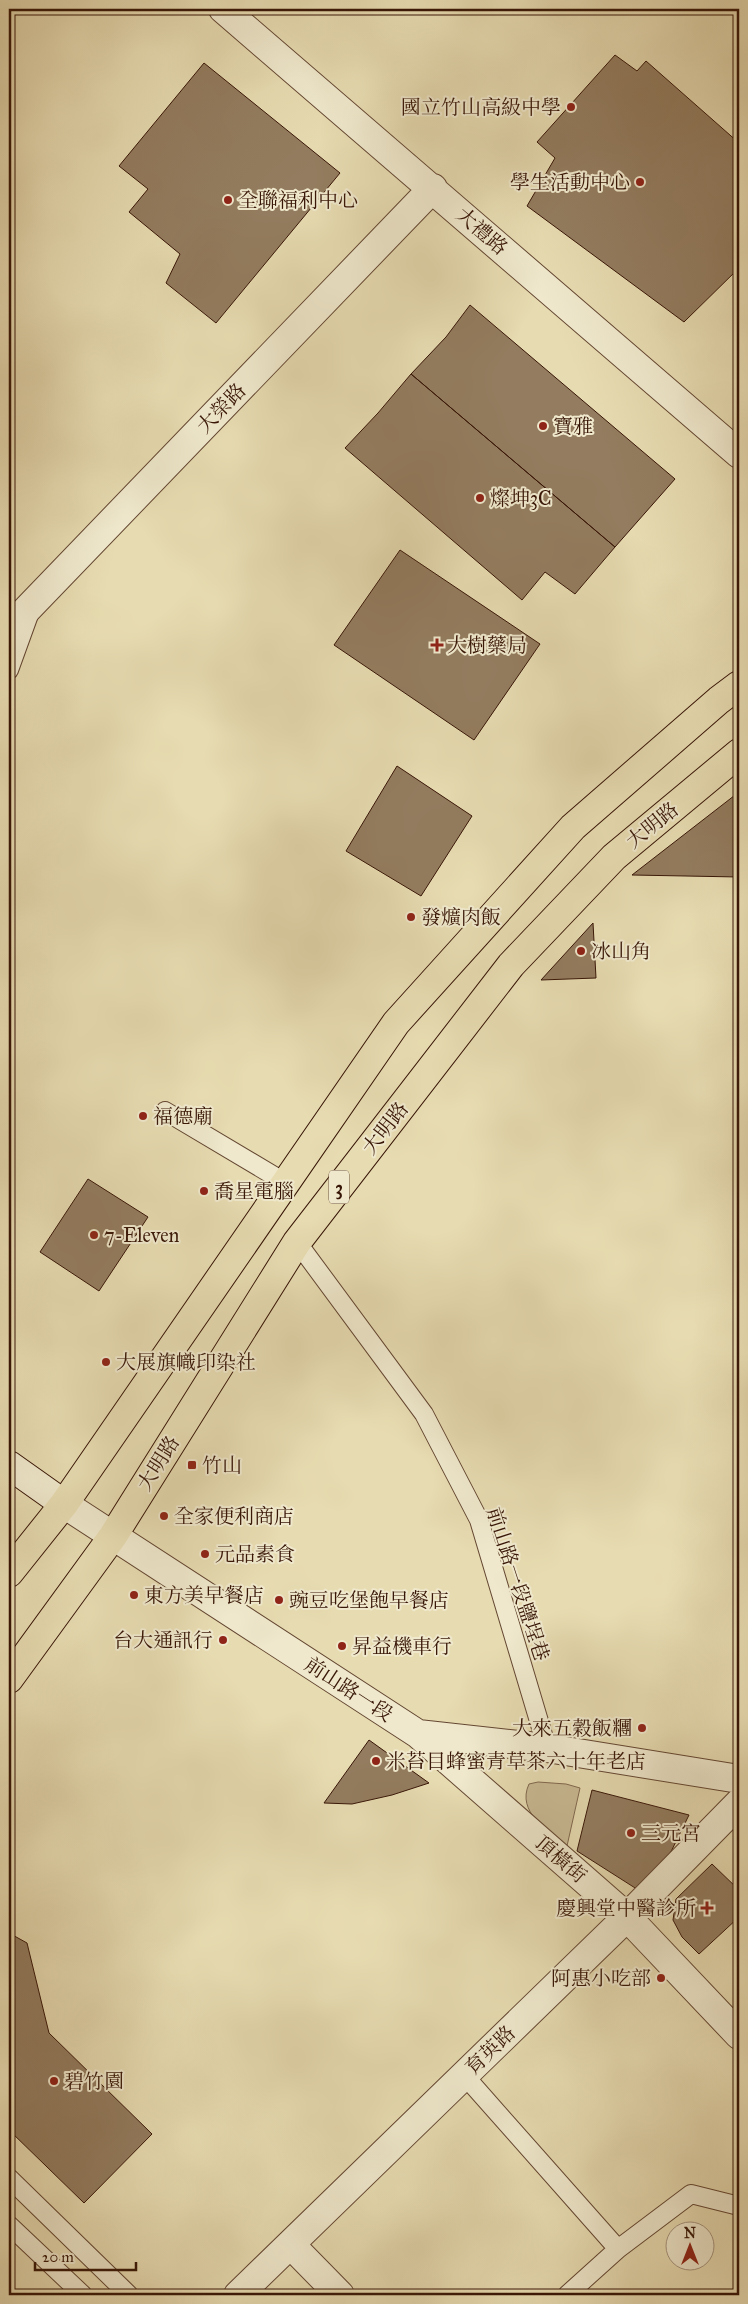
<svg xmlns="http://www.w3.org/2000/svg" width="748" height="2304" viewBox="0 0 748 2304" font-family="'IM FELL Great Primer','Noto Serif TC',serif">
	<rect width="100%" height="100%" fill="#e7dbb1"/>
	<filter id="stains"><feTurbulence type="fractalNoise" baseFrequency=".004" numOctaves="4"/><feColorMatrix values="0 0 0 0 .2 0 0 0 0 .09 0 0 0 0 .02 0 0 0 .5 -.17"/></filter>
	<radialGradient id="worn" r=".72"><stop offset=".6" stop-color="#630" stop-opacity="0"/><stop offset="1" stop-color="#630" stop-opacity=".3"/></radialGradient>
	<path fill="#c9ba94" stroke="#80684e" d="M538,1782L566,1784L580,1788L567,1846C548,1831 516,1812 529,1784Z"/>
	<path fill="#937c5f" stroke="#381607" d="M615,55L637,71L646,61L739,143V268L684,322L527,206L555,158L537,142Z
		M204,63L340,173L216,323L166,283L180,254L129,212L148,189L119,166Z
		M470,305L675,479L615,547L411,374L446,337Z
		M411,374L615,547L575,594L545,572L522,600L345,448L378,413Z
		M400,550L540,644L474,740L334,645Z
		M397,766L472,816L421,896L346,851Z
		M739,792V877L632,875Z
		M593,923L596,978L541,980Z
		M88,1179L148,1217L99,1291L40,1252Z
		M369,1740L429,1783L392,1795L352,1804L324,1803Z
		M592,1790L689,1815L663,1868L643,1893L577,1851Z
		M712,1864L739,1890V1917L699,1954L682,1937L673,1920L676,1899Z
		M9,1933L27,1943L49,2033L152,2134L84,2203L9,2130Z"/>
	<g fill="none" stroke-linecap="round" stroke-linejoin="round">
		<g stroke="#644732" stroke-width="20">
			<path id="lane" d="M9,670L30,612
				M165,1111L286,1183
				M297,1242L424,1414L479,1520L547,1748
				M464,2075L618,2249
				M9,2178L129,2295
				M9,2225L83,2295
				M567,2295L618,2249L691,2194L739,2206"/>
		</g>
		<g stroke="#644732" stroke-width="30">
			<path id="street" d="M223,9L739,454
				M9,628L433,188
				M64,1504L418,1734L547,1748L739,1779
				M418,1734L627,1917L739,2035
				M291,2245L340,2295
				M238,2295L627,1917L739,1803"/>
		</g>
		<g stroke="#381607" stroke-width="30">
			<path id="secondary" d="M9,1465L64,1504"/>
		</g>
		<g stroke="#381607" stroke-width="30">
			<path id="primary" d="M9,1573L64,1504L396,1023L573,827L719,700L739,685
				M9,1679L113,1536L297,1242L511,965L614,857L739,753"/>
		</g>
		<use href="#lane" stroke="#efe8cc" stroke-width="18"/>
		<use href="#street" stroke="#efe8cc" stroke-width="28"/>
		<use href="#secondary" stroke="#efe8cc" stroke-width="28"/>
		<use href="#primary" stroke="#e7dbb1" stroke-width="28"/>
	</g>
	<g fill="#8f2418" stroke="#efe8cc" stroke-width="2">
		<circle cx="571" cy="107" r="5"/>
		<circle cx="640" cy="182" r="5"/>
		<circle cx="228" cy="200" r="5"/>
		<circle cx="543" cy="426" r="5"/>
		<circle cx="480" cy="498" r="5"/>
		<path d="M434.5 637.5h5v5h5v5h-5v5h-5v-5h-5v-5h5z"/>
		<circle cx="411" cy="917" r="5"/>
		<circle cx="581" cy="951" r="5"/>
		<circle cx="143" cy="1116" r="5"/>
		<circle cx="204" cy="1191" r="5"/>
		<circle cx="94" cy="1235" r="5"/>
		<circle cx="106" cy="1362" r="5"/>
		<rect x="187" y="1460" width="10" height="10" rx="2.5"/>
		<circle cx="164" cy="1516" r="5"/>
		<circle cx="205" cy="1554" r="5"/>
		<circle cx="134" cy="1595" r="5"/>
		<circle cx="279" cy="1600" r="5"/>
		<circle cx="223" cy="1640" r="5"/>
		<circle cx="342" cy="1646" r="5"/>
		<circle cx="642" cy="1728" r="5"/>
		<circle cx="376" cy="1761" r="5"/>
		<circle cx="631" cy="1833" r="5"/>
		<path d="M704.5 1900.5h5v5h5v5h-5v5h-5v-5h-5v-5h5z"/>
		<circle cx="661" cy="1978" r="5"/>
		<circle cx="54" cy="2081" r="5"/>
	</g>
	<g text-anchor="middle" stroke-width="4" stroke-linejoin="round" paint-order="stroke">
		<rect fill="#efe8cc" stroke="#6f5542" stroke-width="1" x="329" y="1170.5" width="20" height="33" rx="4"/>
		<g font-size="19" font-weight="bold" fill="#381607">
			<text x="339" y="1194">3</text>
		</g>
		<g font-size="20" fill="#381607" stroke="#efe8cc" text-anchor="start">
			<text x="561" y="114" text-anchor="end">國立竹山高級中學</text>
			<text x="630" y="189" text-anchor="end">學生活動中心</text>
			<text x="238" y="207">全聯福利中心</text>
			<text x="553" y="433">寶雅</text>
			<text x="490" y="505">燦坤3C</text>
			<text x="447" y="652">大樹藥局</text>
			<text x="421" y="924">發爌肉飯</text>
			<text x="591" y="958">冰山角</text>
			<text x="153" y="1123">福德廟</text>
			<text x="214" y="1198">喬星電腦</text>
			<text x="104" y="1242">7-Eleven</text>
			<text x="116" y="1369">大展旗幟印染社</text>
			<text x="202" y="1472">竹山</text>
			<text x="174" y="1523">全家便利商店</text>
			<text x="215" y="1561">元品素食</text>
			<text x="144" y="1602">東方美早餐店</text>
			<text x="289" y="1607">豌豆吃堡飽早餐店</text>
			<text x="213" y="1647" text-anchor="end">台大通訊行</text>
			<text x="352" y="1653">昇益機車行</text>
			<text x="632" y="1735" text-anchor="end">大來五穀飯糰</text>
			<text x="386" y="1768">米苔目蜂蜜青草茶六十年老店</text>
			<text x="641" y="1840">三元宮</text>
			<text x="696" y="1915" text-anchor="end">慶興堂中醫診所</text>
			<text x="651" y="1985" text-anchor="end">阿惠小吃部</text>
			<text x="64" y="2088">碧竹園</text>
		</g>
		<g font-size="20" fill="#381607" stroke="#efe8cc">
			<text transform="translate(482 231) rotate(41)" y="7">大禮路</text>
			<text transform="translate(221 408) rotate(-46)" y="7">大榮路</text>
			<text transform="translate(652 825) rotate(-39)" y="7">大明路</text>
			<text transform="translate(385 1128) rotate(-52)" y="7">大明路</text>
			<text transform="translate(158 1463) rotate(-58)" y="7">大明路</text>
			<text transform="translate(518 1584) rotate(72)" y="7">前山路一段鹽埕巷</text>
			<text transform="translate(349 1689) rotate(33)" y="7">前山路一段</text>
			<text transform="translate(561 1859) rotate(41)" y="7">頂橫街</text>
			<text transform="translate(490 2050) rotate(-44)" y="7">育英路</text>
		</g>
	</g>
	<rect width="748" height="2304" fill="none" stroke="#e7dbb1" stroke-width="30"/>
	<rect x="10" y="10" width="728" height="2284" fill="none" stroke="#381607" stroke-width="2.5"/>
	<rect x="15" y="15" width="718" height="2274" fill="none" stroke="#381607"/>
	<g transform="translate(690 2246)"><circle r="24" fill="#efe8cc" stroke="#a6947d"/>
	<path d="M0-4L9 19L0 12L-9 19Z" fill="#8f2418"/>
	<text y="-8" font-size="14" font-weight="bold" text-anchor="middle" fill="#381607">N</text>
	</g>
	<path d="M35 2262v8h101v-8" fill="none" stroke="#381607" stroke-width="2.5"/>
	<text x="42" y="2262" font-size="15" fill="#381607" stroke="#efe8cc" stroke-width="4" paint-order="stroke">20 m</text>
	<rect width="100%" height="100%" filter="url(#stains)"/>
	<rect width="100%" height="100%" fill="url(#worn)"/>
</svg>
